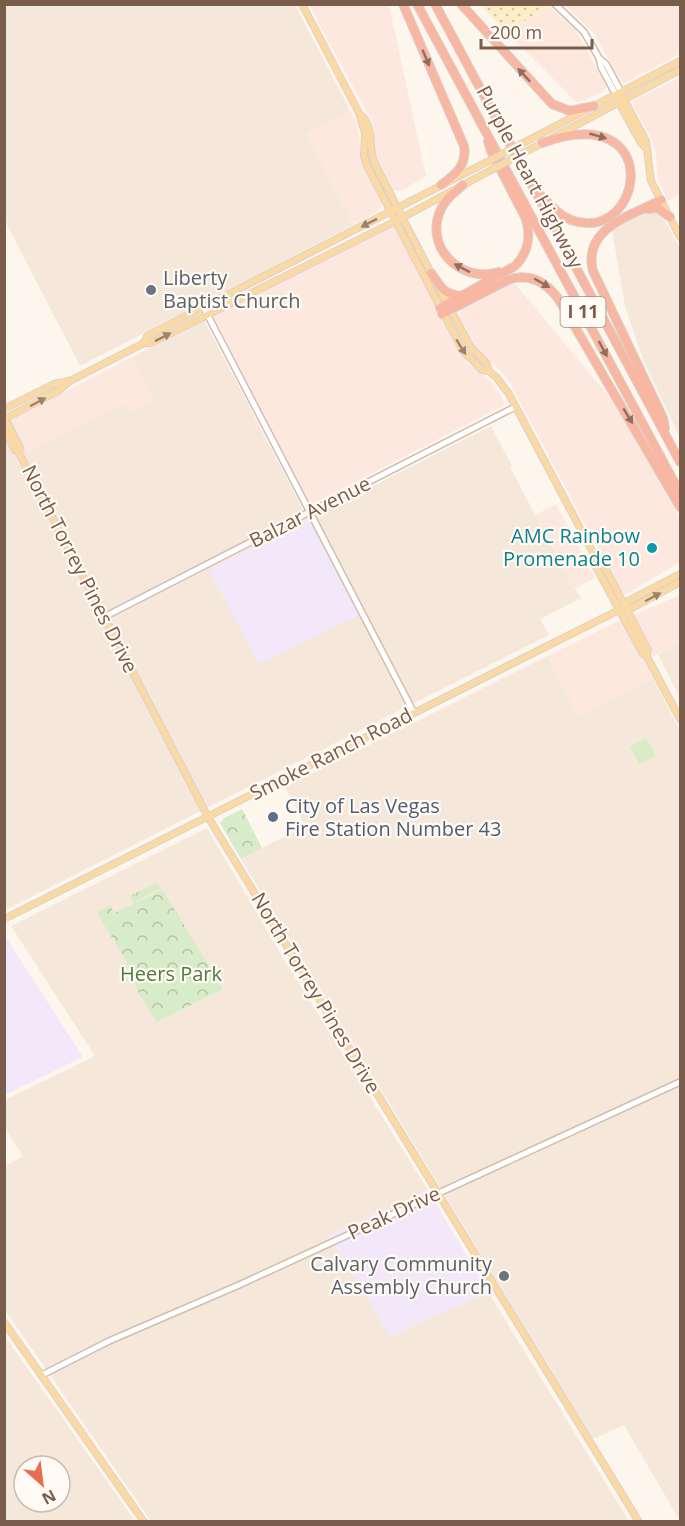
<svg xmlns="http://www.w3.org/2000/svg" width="685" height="1526" viewBox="0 0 685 1526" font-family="'Open Sans',sans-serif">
	<defs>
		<pattern id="grass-tufts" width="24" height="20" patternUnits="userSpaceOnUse" patternTransform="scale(1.5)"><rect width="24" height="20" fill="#d8ecc9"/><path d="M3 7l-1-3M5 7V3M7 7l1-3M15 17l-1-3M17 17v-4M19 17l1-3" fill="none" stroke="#b4c2a5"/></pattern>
		<pattern id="forest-crowns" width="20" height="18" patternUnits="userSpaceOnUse" patternTransform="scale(1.5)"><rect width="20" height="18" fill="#d8ecc9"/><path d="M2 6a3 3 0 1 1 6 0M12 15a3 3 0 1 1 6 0" fill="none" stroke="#b4c2a5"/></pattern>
		<pattern id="sand-dots" width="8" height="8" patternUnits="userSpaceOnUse" patternTransform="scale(1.5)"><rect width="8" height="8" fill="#fcefc7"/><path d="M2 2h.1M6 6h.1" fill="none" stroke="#d1c5a4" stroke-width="1.8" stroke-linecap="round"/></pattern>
	</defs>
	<rect width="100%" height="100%" fill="#fdf6ec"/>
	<path fill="#f5e8da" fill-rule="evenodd" d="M5,5H295L350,110L307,134L354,225L80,366L5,221Z
		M654,207L662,215L680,248V438L643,359L625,306L612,230Z
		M204,320L308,519L491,426L512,466L510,467L574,589L576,590L581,598L540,619L549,635L5,910V423Z
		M680,642V698L658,654Z
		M547,656L579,717L653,678L680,731V1521L624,1425L593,1439L241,859L305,826L285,787Z
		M207,828L283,958L428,1190L329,1236L391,1336L488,1292L629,1521H151L5,1310L4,1166L23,1157L5,1128V1100L95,1056L11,926Z
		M4,1335L66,1423L135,1521H5ZM24,1466H60V1502H24Z"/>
	<path fill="#fde8e0" d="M309,5H389L426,176L401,191L392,190L376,159L373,124Z
		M565,5H680V54L624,83L620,80L595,35Z
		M550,7L577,32L606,86L604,91L585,100L576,102L506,31Z
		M680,77V194L668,201L658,180L655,149L651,138L633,105V101Z
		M350,110L357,124L363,167L381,202L382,207L379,211L354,225L306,133Z
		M396,226L468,363L489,380L500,394L505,405L310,505L213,316Z
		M513,281L615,404L680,519V562L623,596L509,381L498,368L478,352L459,316L461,309Z
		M132,357L155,400L129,414L124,404L28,453L11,420Z
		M556,504L595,578L574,589L535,515Z
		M680,595V642L644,661L653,678L579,717L547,656L616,622Z"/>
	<path fill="#f3e8fa" d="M308,519L359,615L259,664L209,570Z
		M5,936L83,1057L5,1095H4Z
		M428,1190L488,1292L390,1336L329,1235Z"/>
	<path fill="url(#grass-tufts)" d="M156,883L161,888L134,903L130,896Z"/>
	<path fill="url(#forest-crowns)" d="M242,809L262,848L241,859L220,823L224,818Z
		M162,889L223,989L157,1022L139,994L124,957L98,915L99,911L110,905L114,913L149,897Z"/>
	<path fill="url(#sand-dots)" d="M549,4L550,7L506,31L480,5Z"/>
	<path fill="#d8ecc9" d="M646,738L656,756L639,764L630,747Z"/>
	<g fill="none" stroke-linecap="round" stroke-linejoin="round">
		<g stroke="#d1beb0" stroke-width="8">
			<path id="minor" d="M555,4L584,32L599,58L601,67L616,95
				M600,59L606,64L621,92
				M204,308L414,713
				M104,617L515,407
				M42,1375L109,1341L239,1285L680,1082"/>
		</g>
		<g stroke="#dad1cd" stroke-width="8">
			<path id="major" d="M302,4L359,113C375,126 368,145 374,162L432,275
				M623,98L646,141L651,181L680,237
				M617,99L641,143L645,147
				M359,113L365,133L364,156L367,166L463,351L482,370L489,371L497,378L509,394L597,560L602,562L648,650L646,655
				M527,141L680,61
				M531,149L680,70
				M438,286L470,346L487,364L489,371
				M144,343L147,336L487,162
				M4,409L54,384L69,381
				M4,419L58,391L70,381L144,343H151L396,221L491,170
				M4,422L8,424L20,448L18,451
				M4,430L15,450L18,451
				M18,451L208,817L639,1522
				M597,560L595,565L643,654L646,655L680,719
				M625,606L632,608L680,582
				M4,919L619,610L625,606L628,601L680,574
				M4,1322L144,1522"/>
		</g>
		<g stroke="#dad1cd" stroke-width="10">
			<path id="highway" d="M403,4L464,146C467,166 455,175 441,185
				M417,4L680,493
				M435,4L680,462
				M461,4L552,104L570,111L594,106
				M463,185C455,192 446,198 441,209C423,247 461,284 499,272
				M536,191C548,201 556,214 571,220C644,246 667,98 542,143
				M661,200C631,216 582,228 593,271L663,418L665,428
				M647,209L658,208L670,217
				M431,273C443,289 441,292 460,296
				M440,308L515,266C528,253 531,236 526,219L491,151L488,141
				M442,314L510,279C533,273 549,284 561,303L680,507"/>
		</g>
		<use href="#minor" stroke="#fff" stroke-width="5"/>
		<use href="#major" stroke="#fbd9a5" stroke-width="6"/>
		<use href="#highway" stroke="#f7b7a3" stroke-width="8"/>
		<g stroke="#dad1cd" stroke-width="8" stroke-linecap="butt">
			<path id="major-bridge" d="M487,162L527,141
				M491,170L531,149"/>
		</g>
		<use href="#major-bridge" stroke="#fbd9a5" stroke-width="6"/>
	</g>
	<defs><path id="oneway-solid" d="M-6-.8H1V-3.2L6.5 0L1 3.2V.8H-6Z" transform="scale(1.5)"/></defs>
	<g fill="#936e5e">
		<use href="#oneway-solid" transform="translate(426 58) rotate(67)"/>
		<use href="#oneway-solid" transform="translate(524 75) rotate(-133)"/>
		<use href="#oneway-solid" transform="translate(598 136) rotate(16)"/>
		<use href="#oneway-solid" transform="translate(462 268) rotate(-152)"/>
		<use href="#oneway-solid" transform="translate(542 283) rotate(30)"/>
		<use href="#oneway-solid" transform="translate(603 349) rotate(62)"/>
		<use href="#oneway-solid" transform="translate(628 416) rotate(59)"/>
	</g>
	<g fill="#a18267">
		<use href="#oneway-solid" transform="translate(369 223) rotate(153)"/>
		<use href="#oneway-solid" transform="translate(163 337) rotate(-27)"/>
		<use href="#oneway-solid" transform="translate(461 347) rotate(58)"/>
		<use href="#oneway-solid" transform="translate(38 402) rotate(-28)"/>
		<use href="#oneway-solid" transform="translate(653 597) rotate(-28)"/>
	</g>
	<g fill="#6b7280" stroke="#fffaf3" stroke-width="2">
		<circle cx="151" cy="290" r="6"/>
		<circle cx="504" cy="1276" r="6"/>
	</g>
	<circle fill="#0f9aa8" stroke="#fffaf3" stroke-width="2" cx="652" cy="548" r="6"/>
	<circle fill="#5c6f8a" stroke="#fffaf3" stroke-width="2" cx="273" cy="817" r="6"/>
	<g text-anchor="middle" stroke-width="4.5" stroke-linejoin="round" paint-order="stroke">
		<rect fill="#fffaf3" stroke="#a28b7f" stroke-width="1.5" x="560.5" y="297" width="45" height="30" rx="4.5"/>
		<g font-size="18" font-weight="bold" fill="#7a5c4d">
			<text x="583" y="318">I 11</text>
		</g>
		<g font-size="20" fill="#7a5c4d" stroke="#fffaf3">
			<text transform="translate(530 177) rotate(62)" y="7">Purple Heart Highway</text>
			<text transform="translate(310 512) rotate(-27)" y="7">Balzar Avenue</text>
			<text transform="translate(80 569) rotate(63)" y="7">North Torrey Pines Drive</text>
			<text transform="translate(331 754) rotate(-27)" y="7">Smoke Ranch Road</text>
			<text transform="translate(316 993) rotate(59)" y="7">North Torrey Pines Drive</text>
			<text transform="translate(394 1213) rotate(-25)" y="7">Peak Drive</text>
		</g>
		<g font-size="20" fill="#5b616d" stroke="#fffaf3" text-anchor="start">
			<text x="163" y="285">Liberty<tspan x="163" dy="23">Baptist Church</tspan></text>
			<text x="492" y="1271" text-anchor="end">Calvary Community<tspan x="492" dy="23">Assembly Church</tspan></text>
		</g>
		<g font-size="20" fill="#0d838f" stroke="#fffaf3" text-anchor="end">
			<text x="640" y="543">AMC Rainbow<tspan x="640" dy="23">Promenade 10</tspan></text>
		</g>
		<g font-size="20" fill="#4e5e75" stroke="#fffaf3" text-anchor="start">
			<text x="285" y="813">City of Las Vegas<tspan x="285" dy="23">Fire Station Number 43</tspan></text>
		</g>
		<g font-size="20" fill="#537a41" stroke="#fffaf3">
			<text x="171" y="981">Heers Park</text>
		</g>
	</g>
	<rect width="685" height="1526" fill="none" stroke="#7a5c4d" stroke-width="12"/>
	<g transform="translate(42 1484) rotate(152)"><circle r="28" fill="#fffaf3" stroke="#cabbb1" stroke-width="1.5"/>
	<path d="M0-4.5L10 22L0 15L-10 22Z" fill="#e76f51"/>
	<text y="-9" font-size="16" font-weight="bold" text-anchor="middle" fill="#7a5c4d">N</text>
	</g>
	<path d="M481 39v9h111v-9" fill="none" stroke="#7a5c4d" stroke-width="3"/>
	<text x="490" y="39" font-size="18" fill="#7a5c4d" stroke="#fffaf3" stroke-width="4.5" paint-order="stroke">200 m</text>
</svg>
